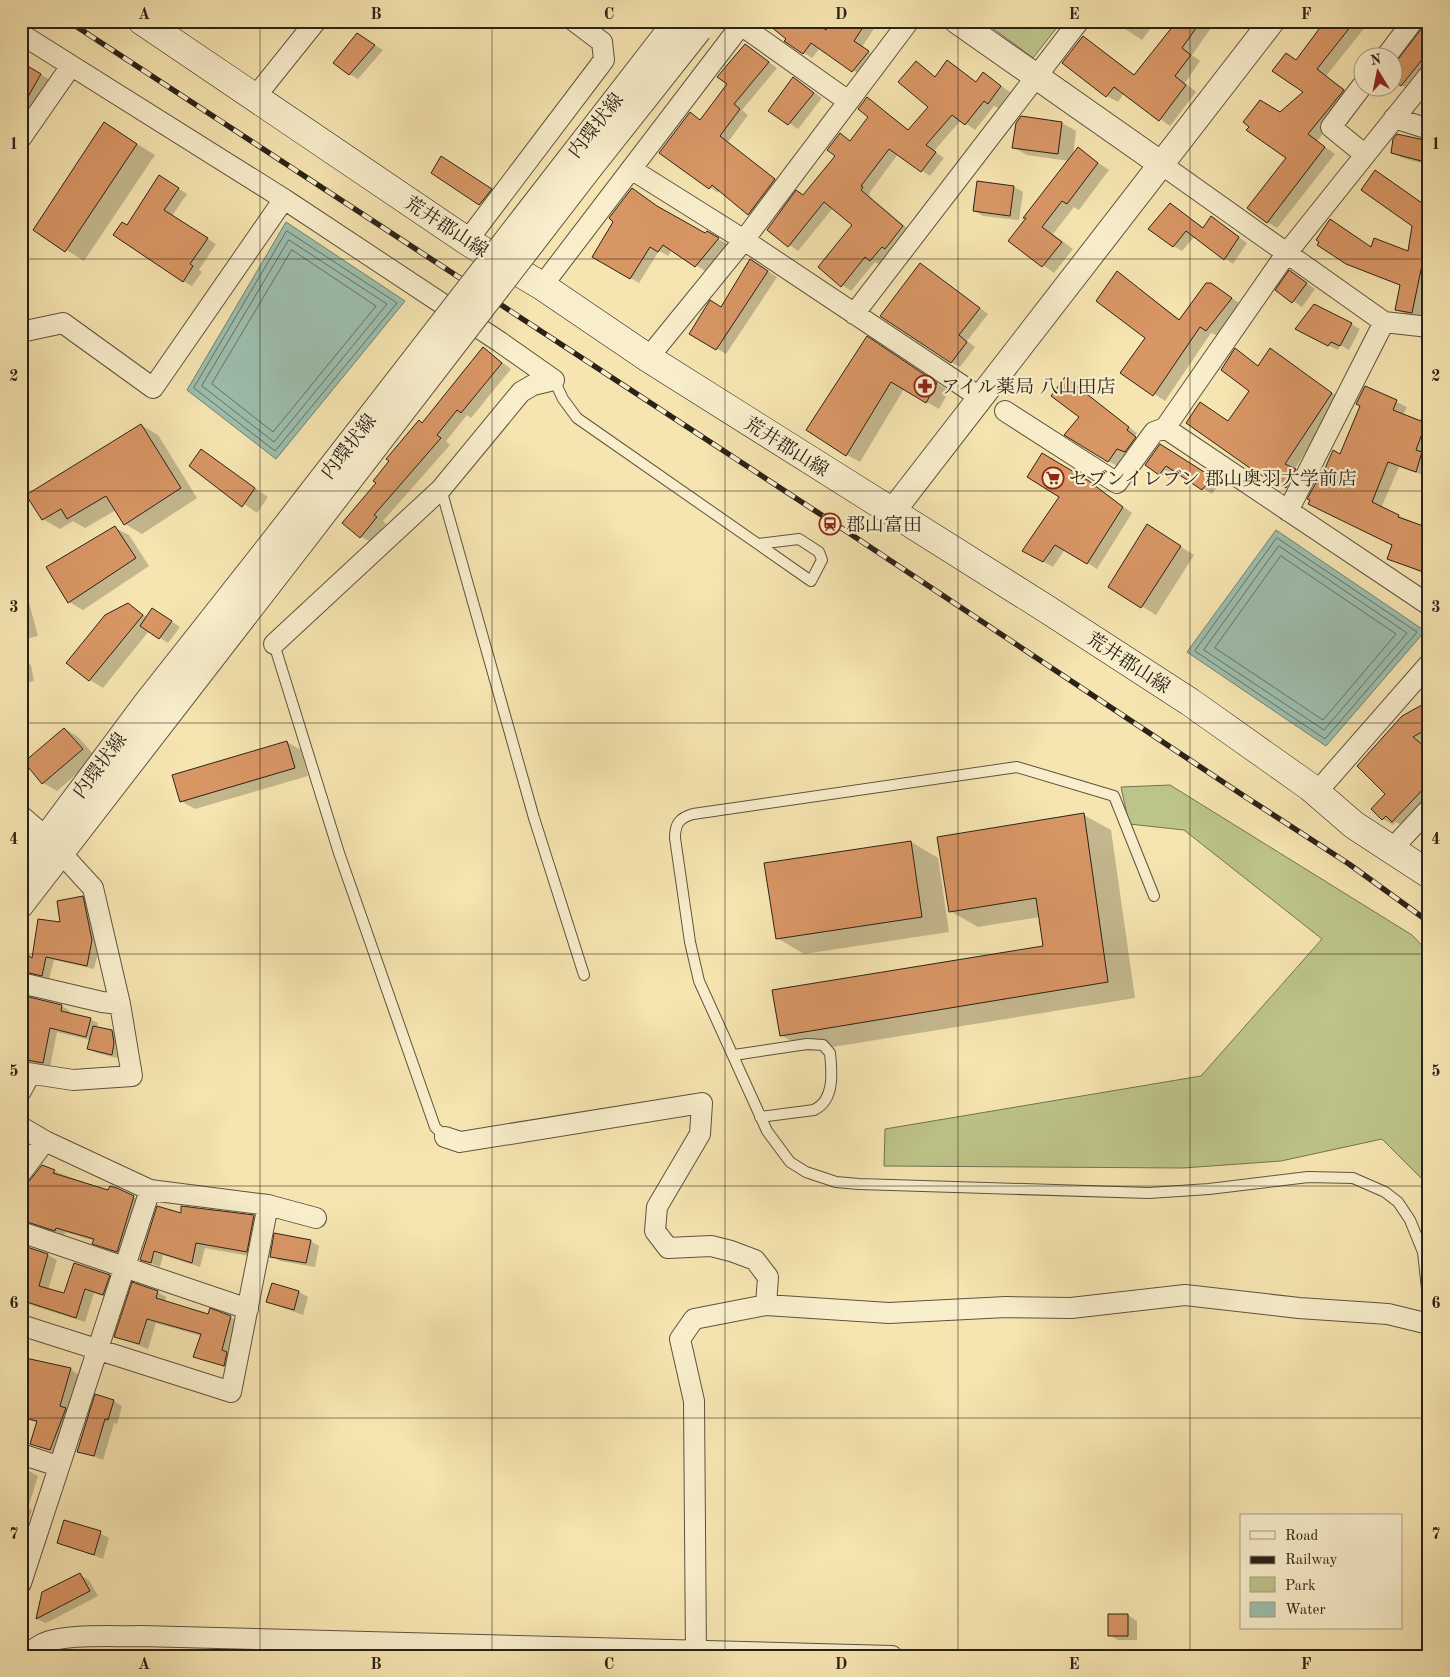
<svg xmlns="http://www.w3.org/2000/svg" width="1450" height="1677" viewBox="0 0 1450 1677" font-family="'Old Standard TT','Noto Serif JP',serif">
	<rect width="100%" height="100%" fill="#f6e5b1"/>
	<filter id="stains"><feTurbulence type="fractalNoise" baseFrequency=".004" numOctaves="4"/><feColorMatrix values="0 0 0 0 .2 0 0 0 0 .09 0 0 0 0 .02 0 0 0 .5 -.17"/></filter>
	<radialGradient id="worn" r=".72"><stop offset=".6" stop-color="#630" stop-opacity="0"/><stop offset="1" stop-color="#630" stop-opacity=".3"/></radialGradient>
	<path fill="#bdc48a" stroke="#747352" d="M983,21H1062L1033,58Z
		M1170,785L1412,935L1429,953V1186L1382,1139L1281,1161L1183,1168L884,1166L885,1129L1201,1076L1322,939L1184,830L1129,824L1121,787Z"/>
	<path fill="#9dbfae" stroke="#6f8072" d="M286,222L405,301L276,459L187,390Z
		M1276,530L1425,631L1326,746L1187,652Z"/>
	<path fill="#0003" d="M597,21H618L612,30Z
		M766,21H815L827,30L837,21H879L862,47L877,57L862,76L820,48L812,58L786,41L787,39Z
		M1113,21H1156L1142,40Z
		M1178,21H1216L1192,55L1200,61L1185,83L1196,92L1170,126L1124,93L1118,102L1107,96L1064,62L1083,37L1135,75Z
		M1326,21H1373L1369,28L1366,26L1326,76L1354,96L1317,141L1335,154L1277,228L1267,222L1288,158L1280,114L1305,92L1297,61Z
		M1425,21H1429V66L1410,90L1401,85Z
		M366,40L383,50L358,79L349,74Z
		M745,45L777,68L742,110L748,115L728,142L783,185L757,219L720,190L718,193L709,187L691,114L701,121L729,84Z
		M21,62L50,80L21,123Z
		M948,62L977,83L984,74L1010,92L998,108L994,106L975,130L961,120L934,151L944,158L930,176L898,154L870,192L869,196L912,232L880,265L875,262L851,291L842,285L854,225L833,208L798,251L768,229L804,196L837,156L840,135L851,141L870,117L867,98L909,130L929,106L916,63L936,77Z
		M794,78L822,98L798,129L770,110Z
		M1021,118L1062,123L1076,131L1073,156L1078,149L1109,170L1079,210L1074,207L1053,234L1073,249L1054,273L1010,241L1027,219L1025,218L1069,161L1027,155L1013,147Z
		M105,124L155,155L84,261L35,230Z
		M1429,143V165L1402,158L1392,152Z
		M451,163L500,195L489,209L433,172Z
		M1429,181V285L1422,318L1406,315L1396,309L1401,286L1347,263L1372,248L1408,253Z
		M168,182L187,194L172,216L216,244L199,270L202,272L192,286L183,281L128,226Z
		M978,182L1014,187L1023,192L1019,220L983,216L974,211Z
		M632,189L666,212L705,235L707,232L727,244L705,271L672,250L668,256L659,251L639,283L593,256Z
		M1170,204L1204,228L1220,223L1247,243L1233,264L1195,236L1182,251L1173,246Z
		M751,260L777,277L726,354L690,333L722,308Z
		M921,265L988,314L967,341L975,347L960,367L951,362Z
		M1290,271L1315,289L1302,307L1277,290Z
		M1117,273L1181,320L1222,291L1242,305L1218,336L1211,333L1165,401L1122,373L1146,338Z
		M1351,324L1360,329L1349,350L1340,345L1338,350L1305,334Z
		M881,346L949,391L939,409L904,389L860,462L847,455Z
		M483,348L511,369L471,418L467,415L446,441L450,445L383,521L386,524L371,542L361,537L344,523Z
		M1235,350L1259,366L1271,350L1341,399L1294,470L1304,476L1295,492L1267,477L1229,422L1251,391Z
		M1065,378L1137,433L1135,436L1144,442L1117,466L1108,461L1081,417Z
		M1366,387L1407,407L1403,415L1419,422L1425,410L1429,411V468L1426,476L1399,467L1381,508L1429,529V583L1424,580L1425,574L1389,558L1393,546L1310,504L1320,484L1341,455L1361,405Z
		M141,425L158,435L197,498L142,534L125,524L116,510L85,528L73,521L60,529L43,519Z
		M201,450L268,497L257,513L190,466Z
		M1169,451L1220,483L1212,494L1175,470L1169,479L1146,465Z
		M1098,488L1132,513L1097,569L1065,549L1053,567L1024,550Z
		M115,528L129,535L149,566L83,610L69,602Z
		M1160,534L1194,555L1156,615L1110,587Z
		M21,595L28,599L38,636L21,640Z
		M128,605L147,617L161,614L180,627L168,643L149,631L103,688L90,680Z
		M21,660L31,665L34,681L21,684Z
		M1429,703V739L1422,743L1429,748V800L1403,826L1396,822L1393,825L1383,819L1387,794Z
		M65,729L78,737L96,757L57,791L43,783L26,763Z
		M287,742L301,750L308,776L195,809L181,801Z
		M1084,815L1111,830L1135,998L808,1051L781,1035L1045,947L1040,917L978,927L950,911Z
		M911,842L938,858L949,932L804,954L777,938Z
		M82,898L90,902L100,945L94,969L54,960L49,979L21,972V951L33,959Z
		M21,997L62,1006L70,1011L69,1014L90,1019L98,1023L97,1028L112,1031L121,1037V1059L97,1053L88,1048L90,1040L57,1032L50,1067L21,1061Z
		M21,1145L32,1154L21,1169Z
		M54,1171L109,1192L116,1189L143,1202L126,1256L103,1248L94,1243L95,1241L65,1232L64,1235L21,1220Z
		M182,1214L253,1216L262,1221L255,1257L205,1248L200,1267L163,1255L160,1267L141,1259Z
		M310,1241L319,1246L315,1267L280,1261L271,1256Z
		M48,1255L57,1260L48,1290L65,1295L109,1276L118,1281L112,1299L94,1293L85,1322L31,1305L22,1300Z
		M273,1284L299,1292L308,1297L303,1315L267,1302Z
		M157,1292L166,1297L165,1302L209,1315L230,1317L239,1322L233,1370L194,1356L201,1336L156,1323L148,1349L116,1336Z
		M22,1354L29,1358V1360L71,1370L79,1375L59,1454L32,1444L38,1423L21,1418Z
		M113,1401L122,1406L117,1424L114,1423L103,1460L78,1451Z
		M21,1467L38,1476L28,1508L32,1510L21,1546Z
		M100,1533L109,1538L103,1559L59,1542Z
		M80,1575L89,1580L98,1596L46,1623L37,1619L43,1593Z
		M21,1598L24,1600L21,1610Z
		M1128,1615L1137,1621V1640H1118L1109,1635Z"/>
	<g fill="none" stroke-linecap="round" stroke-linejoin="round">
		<path stroke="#647064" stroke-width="1" d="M287,231L397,303L275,451L194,388Z
			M289,240L387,304L274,442L202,386Z
			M292,250L376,306L273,432L212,384Z
			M1277,538L1417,632L1325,739L1195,651Z
			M1279,546L1407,633L1324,730L1204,650Z
			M1281,556L1396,634L1323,720L1215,648Z"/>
	</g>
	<path fill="#d99665" stroke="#2b2219" d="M764,21H814L826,30L832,21H867L854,41L869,51L852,72L811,43L803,54L784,41L786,39Z
		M1177,21H1201L1182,48L1191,55L1175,76L1186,85L1159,121L1114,87L1106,97L1062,63L1083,36L1134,75Z
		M1325,21H1355L1317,69L1344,90L1308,134L1325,147L1267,223L1247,208L1286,158L1246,130L1249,127L1243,122L1260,100L1280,112L1303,92L1272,71L1286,53L1296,60Z
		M1425,21H1429V51L1401,86L1392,80V67L1422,28Z
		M357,33L375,45L349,75L333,63Z
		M745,44L769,62L734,104L740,109L720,136L775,179L748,215L712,185L709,189L659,153L690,112L700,120L727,84L717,77Z
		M947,60L976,82L983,72L1001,86L988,104L984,101L965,125L952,115L926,145L936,152L921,172L889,149L861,186L863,187L861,190L903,226L885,249L882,247L870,261L865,257L841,287L818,267L852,225L824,202L788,247L767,230L796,190L803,195L835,156L827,150L840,133L850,141L868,117L858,109L867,97L908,130L928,107L898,82L916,61L935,77Z
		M21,62L41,74L21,109Z
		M793,77L814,93L788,125L768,111Z
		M1021,116L1062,122L1058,154L1012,148L1016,123Z
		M104,122L137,144L65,252L33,230Z
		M1397,134L1429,141V163L1391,153L1393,139Z
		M1078,147L1098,163L1067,204L1062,201L1042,227L1062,242L1042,267L1008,241L1026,218H1023Z
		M441,156L492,189L479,205L431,173Z
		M1375,170L1429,208V266L1422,265L1412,313L1395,310L1400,285L1346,264L1317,245L1319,242L1316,240L1330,219L1371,247L1374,238L1408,251L1412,226L1361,190Z
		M159,175L179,188L164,210L208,238L190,264L193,266L183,282L113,235L122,222L127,225Z
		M977,181L1014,186L1010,216L973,211Z
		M632,188L657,206L705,233L707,231L719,238L695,267L663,245L658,252L650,247L630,279L592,257L613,222L609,218Z
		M1170,203L1203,228L1211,216L1239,237L1224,260L1186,231L1173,247L1148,229Z
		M750,259L768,271L716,350L689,334L710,300L721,307Z
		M920,263L980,308L959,335L967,342L951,363L880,316Z
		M1289,270L1307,283L1292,303L1275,290Z
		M1117,271L1179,320L1206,283H1211L1232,298L1206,331L1200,327L1153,396L1120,373L1145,338L1096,301Z
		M1314,304L1352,323L1340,346L1331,342L1328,346L1295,329Z
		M867,336L937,383L926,403L891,382L846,456L806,430Z
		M483,347L502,363L461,413L457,410L437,435L441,438L374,515L377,517L360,538L342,523L376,483L373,481L389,461L386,459L419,420L422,423Z
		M1235,348L1258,366L1270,348L1332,393L1285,464L1296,469L1286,488L1257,473L1186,423L1200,402L1228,421L1249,391L1221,370Z
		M1065,377L1129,427L1127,430L1136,437L1125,452L1117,449L1108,462L1064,435L1079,417L1051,396Z
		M1365,386L1397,400L1393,410L1426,423L1416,450L1422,452L1416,472L1388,462L1372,502L1399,515L1398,517L1429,528V574L1387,559L1392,545L1308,504L1310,500L1307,499L1317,481L1319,482L1333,450L1340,454L1360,406L1356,404Z
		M141,424L181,488L124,525L106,496L67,519L61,509L42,520L26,495Z
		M1160,444L1212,477L1202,490L1166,466L1159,475L1145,465Z
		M201,449L255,488L242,507L189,466Z
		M1042,453L1089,481L1123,507L1087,564L1055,545L1043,562L1022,551L1059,497L1027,477Z
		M1147,524L1181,546L1141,608L1108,587Z
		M115,526L136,558L68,603L46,567Z
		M128,603L143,615L89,681L66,663L105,615Z
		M152,608L172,621L159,639L140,626Z
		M1429,701V728L1413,737L1429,750V783L1392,822L1386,816L1382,820L1371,809L1385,794L1357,766L1402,716Z
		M64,728L83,749L42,784L24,762Z
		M287,741L295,768L180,802L172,775Z
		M1084,813L1108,982L780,1036L772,990L1043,946L1036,898L949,912L937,837Z
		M911,841L922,917L776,939L764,863Z
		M83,896L92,940L87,966L46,957L42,976L21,971V950L32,958L38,919L60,922L57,901Z
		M21,995L62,1005L61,1011L91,1018L86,1037L50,1028L43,1063L21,1059Z
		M93,1026L112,1030L114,1043L112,1055L87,1049Z
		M42,1165L55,1170L53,1173L108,1190L110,1186L117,1188L134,1196L117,1252L92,1244L94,1239L56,1228L55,1231L21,1220V1185L30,1180Z
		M157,1206L181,1213V1206L254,1215L247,1252L196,1243L192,1263L154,1251L151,1263L140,1260Z
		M274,1233L311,1240L306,1263L270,1257Z
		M21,1245L48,1254L39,1286L64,1293L74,1263L110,1275L103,1295L85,1289L76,1318L21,1300Z
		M132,1282L158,1291L156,1298L208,1314L210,1308L231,1316L222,1350L227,1352L224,1366L193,1357L201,1334L147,1319L139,1344L114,1337Z
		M272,1283L299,1291L294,1310L266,1302Z
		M21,1357L71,1368L60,1406L66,1408L50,1450L30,1444L37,1421L21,1417Z
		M95,1394L114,1400L108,1420L105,1419L94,1456L77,1452Z
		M64,1520L101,1531L94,1555L57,1543Z
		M80,1573L90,1591L36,1619L42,1592Z
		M1108,1614H1128V1636H1108Z"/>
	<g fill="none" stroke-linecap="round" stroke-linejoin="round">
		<g stroke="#5e533f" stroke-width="12">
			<path id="service" d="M554,380L563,399L577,418L811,581L822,560L819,552L799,539L758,544
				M441,489L534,818L584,975
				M274,644L339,853L435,1127L445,1137
				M1154,896L1114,796L1017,767L693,814C679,818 675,824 675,838L690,942L699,981L767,1131L790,1162L806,1172L836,1182L859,1184L1149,1193L1209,1189L1308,1177L1353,1178L1385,1192L1398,1202L1410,1220L1423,1252L1429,1307
				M734,1055L807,1044L823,1045L830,1053C832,1072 835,1100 814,1110L760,1117"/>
		</g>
		<g stroke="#5e533f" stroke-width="22">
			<path id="minor" d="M21,34L284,199L153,388L63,323L21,332
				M1385,58L1413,21
				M1362,86L1331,127L1364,154
				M255,97L316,21
				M1394,118L1429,129
				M21,138L71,66
				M1161,164L1384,322L1429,327
				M631,169L744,240L981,398
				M284,199L500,342L554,380
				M467,241L604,60L602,42L574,21
				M542,286L741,25L848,101
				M854,314L1079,21
				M648,358L744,240L909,21
				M1005,411L1117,483L1154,432L1165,428L1286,254L1429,75
				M1165,428L1429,605
				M1288,511L1384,322
				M274,644L441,489L521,392L533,385L554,380
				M1316,793L1429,664
				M1391,850L1429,809
				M21,983L102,1002L120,1004
				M21,1072L73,1080L132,1076L120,1004L93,888L61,853
				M21,1091L30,1074
				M21,1127L45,1141L150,1190L268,1205L316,1218
				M445,1137L460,1142L702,1103L700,1134L657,1207L655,1231L668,1248L711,1246L731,1251L755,1260L768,1277L766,1305
				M21,1173L45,1141
				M21,1232L248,1309
				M21,1325L231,1392L268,1205
				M21,1454L58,1466
				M21,1583L150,1190
				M26,1656C31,1652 36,1647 42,1644C63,1633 116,1637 141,1636L892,1656
				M696,1656L694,1401L680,1339L694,1319L766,1305L889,1313L1006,1307L1071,1308L1185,1295L1299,1308L1388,1314L1429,1324"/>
		</g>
		<g stroke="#5e533f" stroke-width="27">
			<path id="tertiary" d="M957,21L1161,164
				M892,512L1272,21
				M21,819L57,850
				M21,871L146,703L280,533
				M21,905L301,543"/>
		</g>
		<g stroke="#2b2219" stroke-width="29">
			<path id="secondary" d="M142,21L467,241L542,286L648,358L1045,608L1190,702L1310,787L1354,825L1429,874"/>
		</g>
		<use href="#service" stroke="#f9eecc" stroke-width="10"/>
		<use href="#minor" stroke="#f9eecc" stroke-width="20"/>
		<use href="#tertiary" stroke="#f9eecc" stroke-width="25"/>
		<use href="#secondary" stroke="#f9eecc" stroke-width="28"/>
		<g stroke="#2b2219" stroke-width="5.5">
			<path id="rail" d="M68,21L849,533L1241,794L1349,864L1429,922"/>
		</g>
		<use href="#rail" stroke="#f9eecc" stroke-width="4" stroke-dasharray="11" stroke-linecap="butt"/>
		<g stroke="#5e533f" stroke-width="27" stroke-linecap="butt">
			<path id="tertiary-bridge" d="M280,533L675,23
				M301,543L589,169L699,30"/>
		</g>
		<use href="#tertiary-bridge" stroke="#f9eecc" stroke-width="25"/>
	</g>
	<path fill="none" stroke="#2b2219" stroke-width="1" stroke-opacity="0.55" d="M260,21V1656M492,21V1656M725,21V1656M958,21V1656M1190,21V1656M21,259H1429M21,491H1429M21,723H1429M21,954H1429M21,1186H1429M21,1418H1429"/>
	<defs>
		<g id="pharmacy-ring" transform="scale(1.125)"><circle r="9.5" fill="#f9eecc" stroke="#8f2418" stroke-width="1.5"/><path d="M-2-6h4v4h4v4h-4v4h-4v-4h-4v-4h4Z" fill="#8f2418"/></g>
		<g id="supermarket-ring" transform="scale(1.125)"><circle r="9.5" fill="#f9eecc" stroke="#8f2418" stroke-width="1.5"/><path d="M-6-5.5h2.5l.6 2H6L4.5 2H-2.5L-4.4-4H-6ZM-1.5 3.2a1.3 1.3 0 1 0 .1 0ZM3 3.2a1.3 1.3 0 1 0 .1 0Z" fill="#8f2418"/></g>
		<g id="station-ring" transform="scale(1.125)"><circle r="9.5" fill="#f9eecc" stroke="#8f2418" stroke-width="1.5"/><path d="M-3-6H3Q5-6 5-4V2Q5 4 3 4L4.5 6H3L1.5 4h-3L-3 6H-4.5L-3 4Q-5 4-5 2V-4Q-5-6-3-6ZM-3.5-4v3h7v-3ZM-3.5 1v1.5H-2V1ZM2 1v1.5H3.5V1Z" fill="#8f2418"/></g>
	</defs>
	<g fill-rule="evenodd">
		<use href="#pharmacy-ring" x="925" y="386"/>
		<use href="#supermarket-ring" x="1053" y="478"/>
		<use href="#station-ring" x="830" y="524"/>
	</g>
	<g text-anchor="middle" stroke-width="4.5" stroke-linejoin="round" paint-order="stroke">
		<g font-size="19" fill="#2b2219" stroke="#f9eecc">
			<text transform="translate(595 125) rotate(-52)" y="7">内環状線</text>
			<text transform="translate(447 226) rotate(33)" y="7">荒井郡山線</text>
			<text transform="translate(348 446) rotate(-52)" y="7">内環状線</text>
			<text transform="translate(787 446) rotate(32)" y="7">荒井郡山線</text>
			<text transform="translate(1129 662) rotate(33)" y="7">荒井郡山線</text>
			<text transform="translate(99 765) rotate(-53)" y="7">内環状線</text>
		</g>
		<g font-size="19" fill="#2b2219" stroke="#f9eecc" text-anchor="start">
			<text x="941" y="393">アイル薬局 八山田店</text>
			<text x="1069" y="485">セブンイレブン 郡山奥羽大学前店</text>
			<text x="846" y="531">郡山富田</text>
		</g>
	</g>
	<rect width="1450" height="1677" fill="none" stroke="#f6e5b1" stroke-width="55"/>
	<rect x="1240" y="1514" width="162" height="115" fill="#f9eecc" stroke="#a79c84"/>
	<rect x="1250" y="1531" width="25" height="8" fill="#f9eecc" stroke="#a79c84"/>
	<text x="1285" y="1540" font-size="15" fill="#2b2219">Road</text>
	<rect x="1250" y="1556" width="25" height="8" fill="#2b2219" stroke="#a79c84"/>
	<text x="1285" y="1564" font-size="15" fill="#2b2219">Railway</text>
	<rect x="1250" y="1577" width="25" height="15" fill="#bdc48a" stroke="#a79c84"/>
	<text x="1285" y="1590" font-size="15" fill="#2b2219">Park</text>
	<rect x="1250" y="1602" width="25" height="15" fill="#9dbfae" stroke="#a79c84"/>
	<text x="1285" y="1614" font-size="15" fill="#2b2219">Water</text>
	<g transform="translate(1378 72) rotate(350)"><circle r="24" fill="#f9eecc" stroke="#a79c84"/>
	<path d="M0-4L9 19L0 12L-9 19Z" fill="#8f2418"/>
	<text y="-8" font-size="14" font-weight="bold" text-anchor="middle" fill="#2b2219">N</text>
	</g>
	<rect x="28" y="28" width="1394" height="1622" fill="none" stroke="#2b2219" stroke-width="2"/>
	<g font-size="16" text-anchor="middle" font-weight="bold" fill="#2b2219">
		<text x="144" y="19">A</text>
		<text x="376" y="19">B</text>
		<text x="609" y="19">C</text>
		<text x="841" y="19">D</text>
		<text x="1074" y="19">E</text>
		<text x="1306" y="19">F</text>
		<text x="14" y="149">1</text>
		<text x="1436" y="149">1</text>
		<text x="14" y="381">2</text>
		<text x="1436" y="381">2</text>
		<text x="14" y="612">3</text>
		<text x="1436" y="612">3</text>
		<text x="14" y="844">4</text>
		<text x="1436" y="844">4</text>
		<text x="14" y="1076">5</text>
		<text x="1436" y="1076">5</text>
		<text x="14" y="1308">6</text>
		<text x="1436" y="1308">6</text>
		<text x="14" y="1539">7</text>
		<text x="1436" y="1539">7</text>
		<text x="144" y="1669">A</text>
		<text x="376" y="1669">B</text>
		<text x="609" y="1669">C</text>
		<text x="841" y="1669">D</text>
		<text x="1074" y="1669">E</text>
		<text x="1306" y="1669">F</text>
	</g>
	<rect width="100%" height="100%" filter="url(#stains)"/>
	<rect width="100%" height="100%" fill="url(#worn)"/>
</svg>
